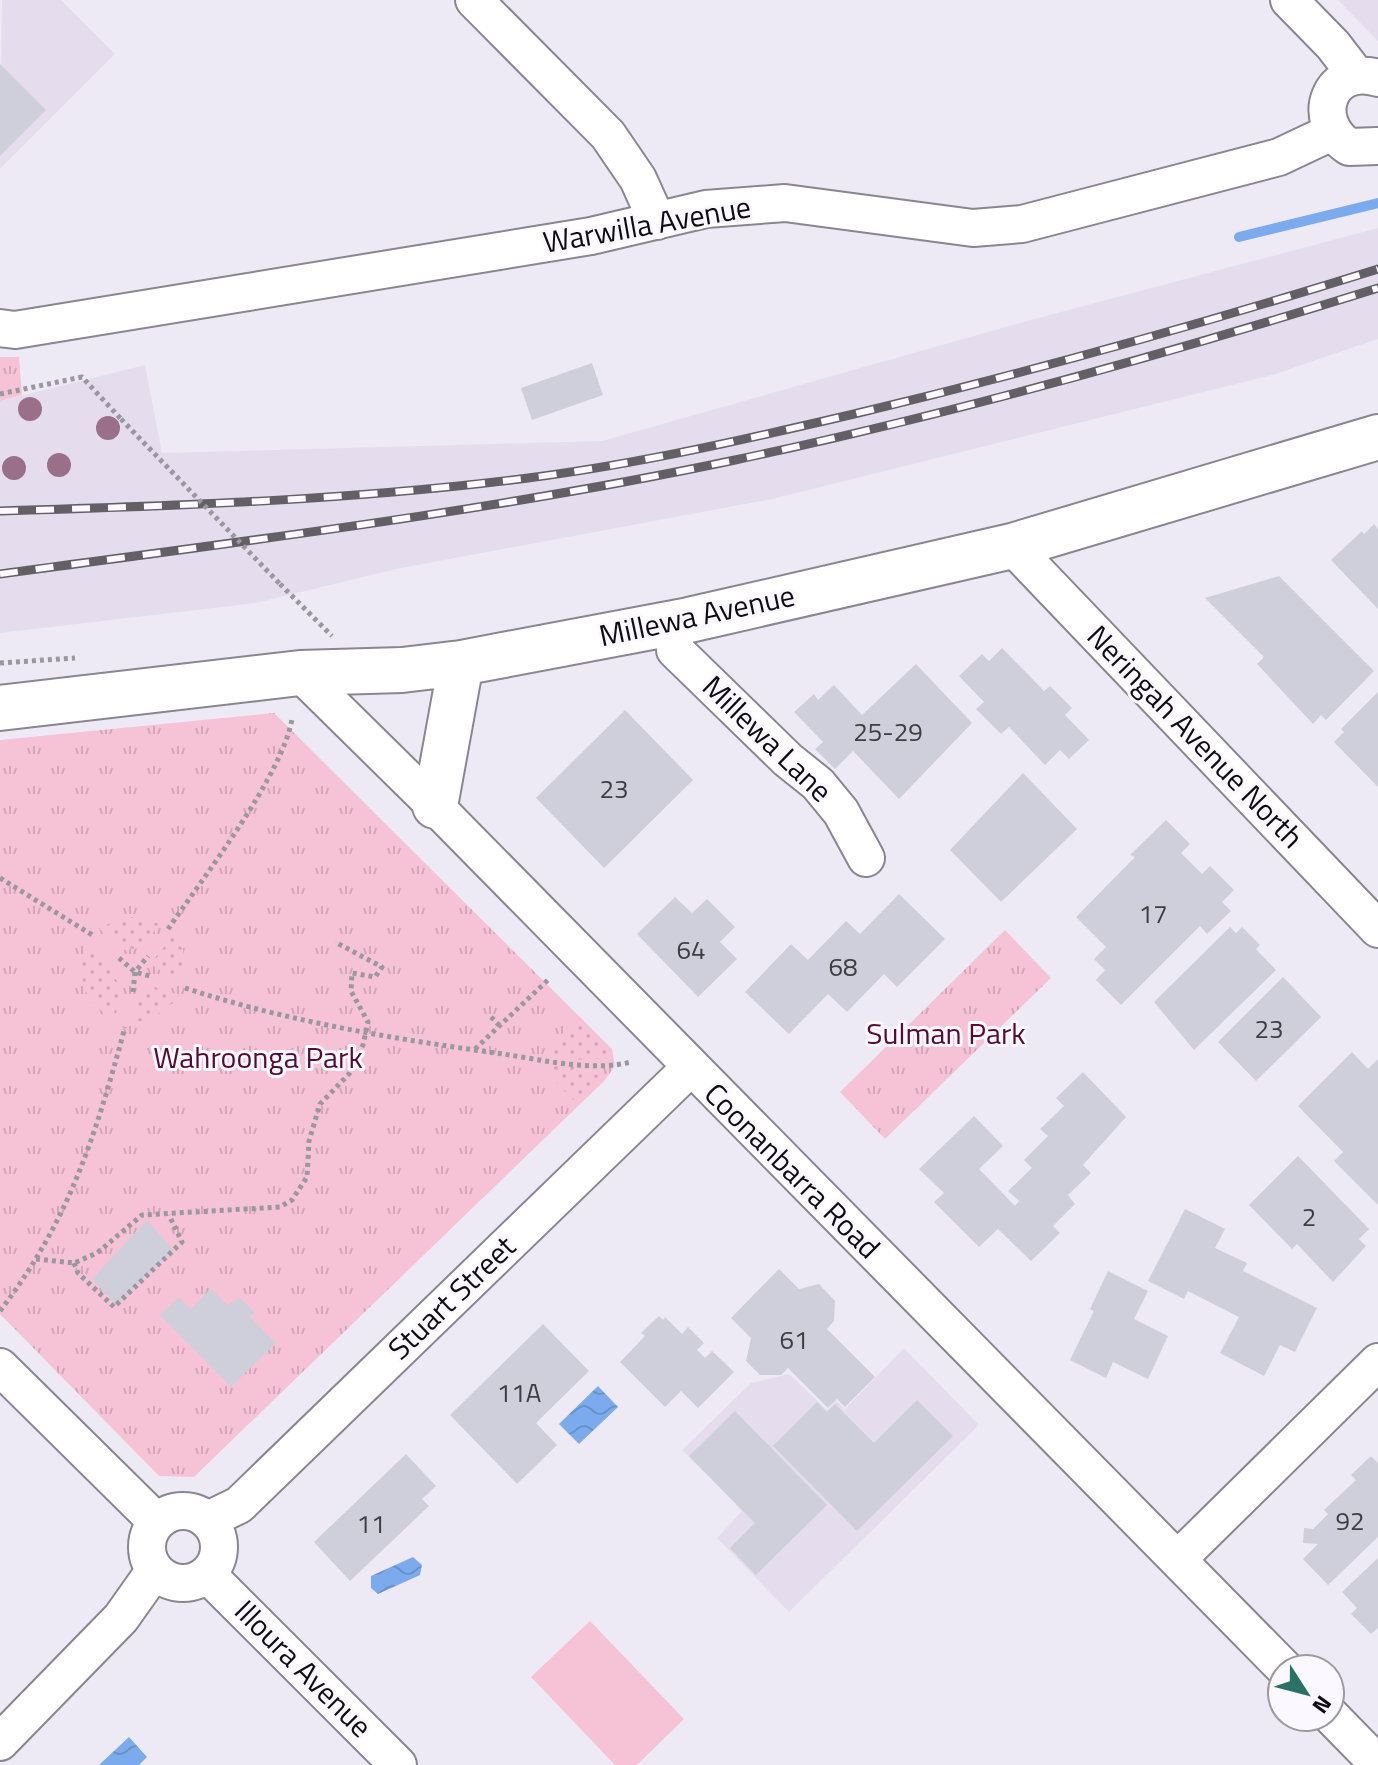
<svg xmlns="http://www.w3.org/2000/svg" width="1378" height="1765" viewBox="0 0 1378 1765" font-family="'Titillium Web',sans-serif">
	<defs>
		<pattern id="park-tufts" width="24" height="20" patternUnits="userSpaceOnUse" patternTransform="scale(2)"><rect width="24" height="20" fill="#f6c3d6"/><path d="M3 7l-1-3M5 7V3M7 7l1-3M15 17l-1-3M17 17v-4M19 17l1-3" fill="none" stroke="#d2a6b7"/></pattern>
		<pattern id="garden-dots" width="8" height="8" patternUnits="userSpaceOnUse" patternTransform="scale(2)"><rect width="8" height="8" fill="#f6c3d6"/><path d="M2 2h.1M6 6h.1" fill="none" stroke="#d2a6b7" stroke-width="1.8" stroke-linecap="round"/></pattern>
		<pattern id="water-waves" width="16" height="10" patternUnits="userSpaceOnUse" patternTransform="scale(2)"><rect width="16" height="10" fill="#7babed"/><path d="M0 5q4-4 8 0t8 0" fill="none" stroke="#6992ca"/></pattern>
	</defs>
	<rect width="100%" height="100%" fill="#eeeaf5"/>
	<path fill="#e5ddee" d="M2,0H61L115,54L0,169Z
		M1338,0H1378V41Z
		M1378,228V339L1272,375L772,499L396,569L256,603L0,633V401L145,365L162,453L602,441L1027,321Z
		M904,1348L979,1425L789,1612L717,1538L742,1511L682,1450L751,1383L789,1374L827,1410L837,1401L845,1409Z"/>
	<path fill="#f6c3d6" d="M590,1621L684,1719L637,1765H615L531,1677Z"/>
	<path fill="url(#park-tufts)" d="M0,357H19L22,395L0,401Z
		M274,713L612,1049L615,1066L604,1081L194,1477L159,1476L0,1314V740Z
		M1005,930L1051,978L885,1139L840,1092Z"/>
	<path fill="url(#garden-dots)" d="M122,917H135L160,924L141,948L123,950L99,929Z
		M174,935L183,950L185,979L155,968L153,960Z
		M88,943L113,963V976L122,987L115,1019C84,1005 74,974 88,943Z
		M149,985L179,995L177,1000L149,1020L131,1023L140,990Z
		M579,1016L613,1054L608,1058L582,1060L542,1055Z
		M542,1062C563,1065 589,1064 604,1081L578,1105L542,1067Z"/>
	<path fill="url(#water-waves)" d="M598,1386L618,1407L579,1444L559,1424Z
		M413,1557L422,1565L420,1575L378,1594L371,1588V1576Z
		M129,1737L147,1757L139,1765H99Z"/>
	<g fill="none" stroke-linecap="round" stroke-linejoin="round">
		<path stroke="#7babed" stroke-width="10" d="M1239,237L1378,203"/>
	</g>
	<path fill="#cecfda" d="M0,64L46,110L0,156Z
		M592,363L603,395L532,420L521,388Z
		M1374,524L1378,529V609L1331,560L1362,531L1364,534Z
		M1279,576L1374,671L1326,720L1321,715L1313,724L1257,664L1264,657L1205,598Z
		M1002,648L1044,691L1050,686L1072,708L1065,715L1089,740L1069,759L1060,750L1045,765L1009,727L1001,734L976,709L984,702L959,676L982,654L989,661Z
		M916,664L972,723L899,799L853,751L835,769L815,749L823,742L794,712L814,694L818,700L834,685L862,715Z
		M1378,692V787L1334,742L1344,732L1341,729Z
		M625,710L693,780L604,868L536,798Z
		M1023,773L1077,829L1001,902L950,850Z
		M1166,820L1190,844L1181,853L1202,874L1210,866L1234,890L1222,902L1231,911L1207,934L1200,926L1121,1005L1096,980L1105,970L1094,959L1106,947L1076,917L1135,857L1130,855Z
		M899,894L945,939L897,987L884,974L847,1012L828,994L789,1034L745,992L791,944L808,960L846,921L860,934Z
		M675,897L692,913L707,899L735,927L720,942L737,959L698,997L637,934Z
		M1230,927L1236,933L1242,927L1260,945L1256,949L1276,970L1194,1050L1154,1002Z
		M1283,977L1321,1017L1256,1081L1218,1042Z
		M1352,1052L1368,1069L1378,1059V1205L1334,1161L1343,1152L1298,1106Z
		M1083,1072L1126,1117L1083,1165L1091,1173L1068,1195L1075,1204L1053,1226L1060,1233L1031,1261L998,1229L979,1247L934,1202L944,1193L919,1169L974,1116L1003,1146L979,1169L1015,1206L1019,1201L1008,1191L1032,1168L1024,1160L1048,1136L1040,1129L1064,1106L1056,1098Z
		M1298,1156L1369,1229L1359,1239L1366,1246L1333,1282L1297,1244L1292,1249L1249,1205Z
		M1185,1209L1225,1229L1215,1248L1247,1263L1243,1271L1317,1308L1295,1352L1280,1345L1264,1376L1220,1353L1239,1317L1188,1291L1184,1299L1148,1281Z
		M147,1220L173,1250L116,1305L92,1279Z
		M779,1269L799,1289L819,1284L835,1301L834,1321L827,1329L875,1377L845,1407L837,1399L828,1408L788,1368L781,1375H760L746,1361L751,1338L731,1318Z
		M1108,1271L1148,1291L1134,1319L1168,1336L1148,1379L1113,1362L1106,1378L1070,1360L1094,1311L1090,1309Z
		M211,1288L227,1305L240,1298L255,1313L250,1317L276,1343L231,1387L160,1315L179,1297L191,1309Z
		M659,1316L663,1320L665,1317L682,1334L688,1327L704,1343L697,1350L705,1358L712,1351L734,1372L698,1408L681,1391L665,1407L620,1362L645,1336L641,1333Z
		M543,1324L589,1371L536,1423L557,1445L517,1484L450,1415Z
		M917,1400L953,1436L857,1531L773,1446L817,1402L827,1412L835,1404L874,1443Z
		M735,1411L827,1505L756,1575L730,1548L755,1523L689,1456Z
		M406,1454L436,1486L422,1499L429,1506L350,1581L314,1542Z
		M1371,1456L1378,1463V1537L1328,1585L1303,1559L1318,1544L1303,1543L1304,1528L1313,1529L1328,1514L1324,1510L1356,1480L1351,1475Z
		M1378,1558V1628L1371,1634L1351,1614L1357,1608L1342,1592Z"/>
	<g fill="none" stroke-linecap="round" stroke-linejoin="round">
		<g stroke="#8a8690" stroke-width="40">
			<path id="street" d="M474,0L608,135L638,179L657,221
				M1289,0L1333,45L1356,75
				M1378,78C1330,63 1308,119 1349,147L1378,146
				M0,328L15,330L591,236L706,209L785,203L973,228L1022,224L1279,157L1332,132
				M1012,546L1378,929
				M675,623V650L788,760L818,784L841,812L866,858
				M300,673L435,806L1285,1669
				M0,1367L157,1522
				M147 1547a36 36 0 1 1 72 0a36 36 0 1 1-72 0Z
				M208,1520L239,1505L690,1068
				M1178,1559L1378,1362
				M207,1574L398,1765
				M1330,1715L1378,1764
				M0,1742L121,1618L155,1570"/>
		</g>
		<g stroke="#8a8690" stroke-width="48">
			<path id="secondary" d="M0,708L300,673L402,670L461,663L689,620L1012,546L1378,437
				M435,806L461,663"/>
		</g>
		<path stroke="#9a979f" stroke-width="5" stroke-dasharray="4 4" stroke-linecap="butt" d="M0,394L82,377L121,419
			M280,584L332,636
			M0,663L75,658
			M0,878L94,936
			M168,929C203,878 282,776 292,719
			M119,958L135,972L153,977
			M185,988C289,1022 395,1039 503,1054C543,1060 592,1072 631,1062
			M133,992L135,972L148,956
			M491,1017L500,1026
			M475,1049L549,979
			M36,1259L74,1263L97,1253L142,1215L280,1207L292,1200L307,1177L309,1141L320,1104L349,1074L363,1045L368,1022L351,991L352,973L375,977L382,967L335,942
			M74,1263L78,1273L114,1307L182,1242L169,1215
			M0,1311C69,1221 96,1135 125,1027"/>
		<use href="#street" stroke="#fff" stroke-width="36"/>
		<use href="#secondary" stroke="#fff" stroke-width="44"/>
		<g stroke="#625f66" stroke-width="9">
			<path id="rail" d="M0,511C177,506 352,500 528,478C638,464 747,439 854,414C1030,372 1205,323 1378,269
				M0,574C245,541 493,511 735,460C952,414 1167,354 1378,288"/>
		</g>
		<use href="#rail" stroke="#fbf8ff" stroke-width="6" stroke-dasharray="18" stroke-linecap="butt"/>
		<path stroke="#9a979f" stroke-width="5" stroke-dasharray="4 4" stroke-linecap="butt" d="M121,419L280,584"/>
	</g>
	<g fill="#9a6f8a">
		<circle cx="30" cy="409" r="12"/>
		<circle cx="108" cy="428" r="12"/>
		<circle cx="59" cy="465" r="12"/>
		<circle cx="14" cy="468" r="12"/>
	</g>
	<g text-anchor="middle" stroke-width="6" stroke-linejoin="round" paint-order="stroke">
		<g font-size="26" fill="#3e3d42">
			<text x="888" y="741">25-29</text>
			<text x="614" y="798">23</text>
			<text x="1153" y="923">17</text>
			<text x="691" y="959">64</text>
			<text x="843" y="976">68</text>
			<text x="1269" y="1038">23</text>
			<text x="1309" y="1226">2</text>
			<text x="794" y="1349">61</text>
			<text x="519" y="1402">11A</text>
			<text x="1350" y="1530">92</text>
			<text x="371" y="1533">11</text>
		</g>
		<g font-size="30" fill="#0e0c10" stroke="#fbf8ff">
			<text transform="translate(647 225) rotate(-10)" y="10">Warwilla Avenue</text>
			<text transform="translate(697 616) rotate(-12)" y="10">Millewa Avenue</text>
			<text transform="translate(1195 737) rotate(46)" y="10">Neringah Avenue North</text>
			<text transform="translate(767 739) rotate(44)" y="10">Millewa Lane</text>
			<text transform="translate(792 1171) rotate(45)" y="10">Coonanbarra Road</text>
			<text transform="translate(452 1298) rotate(-44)" y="10">Stuart Street</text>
			<text transform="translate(303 1669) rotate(45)" y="10">Illoura Avenue</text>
		</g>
		<g font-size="30" fill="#560b33" stroke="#fbf8ff">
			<text x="946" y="1044">Sulman Park</text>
			<text x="258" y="1068">Wahroonga Park</text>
		</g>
	</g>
	<g transform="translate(1306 1693) rotate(126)"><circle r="38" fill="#fbf8ff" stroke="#9c9a9f" stroke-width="2"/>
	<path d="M0-6L14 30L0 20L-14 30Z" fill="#2a7168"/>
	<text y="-12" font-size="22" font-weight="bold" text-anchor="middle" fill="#0e0c10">N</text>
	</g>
</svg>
